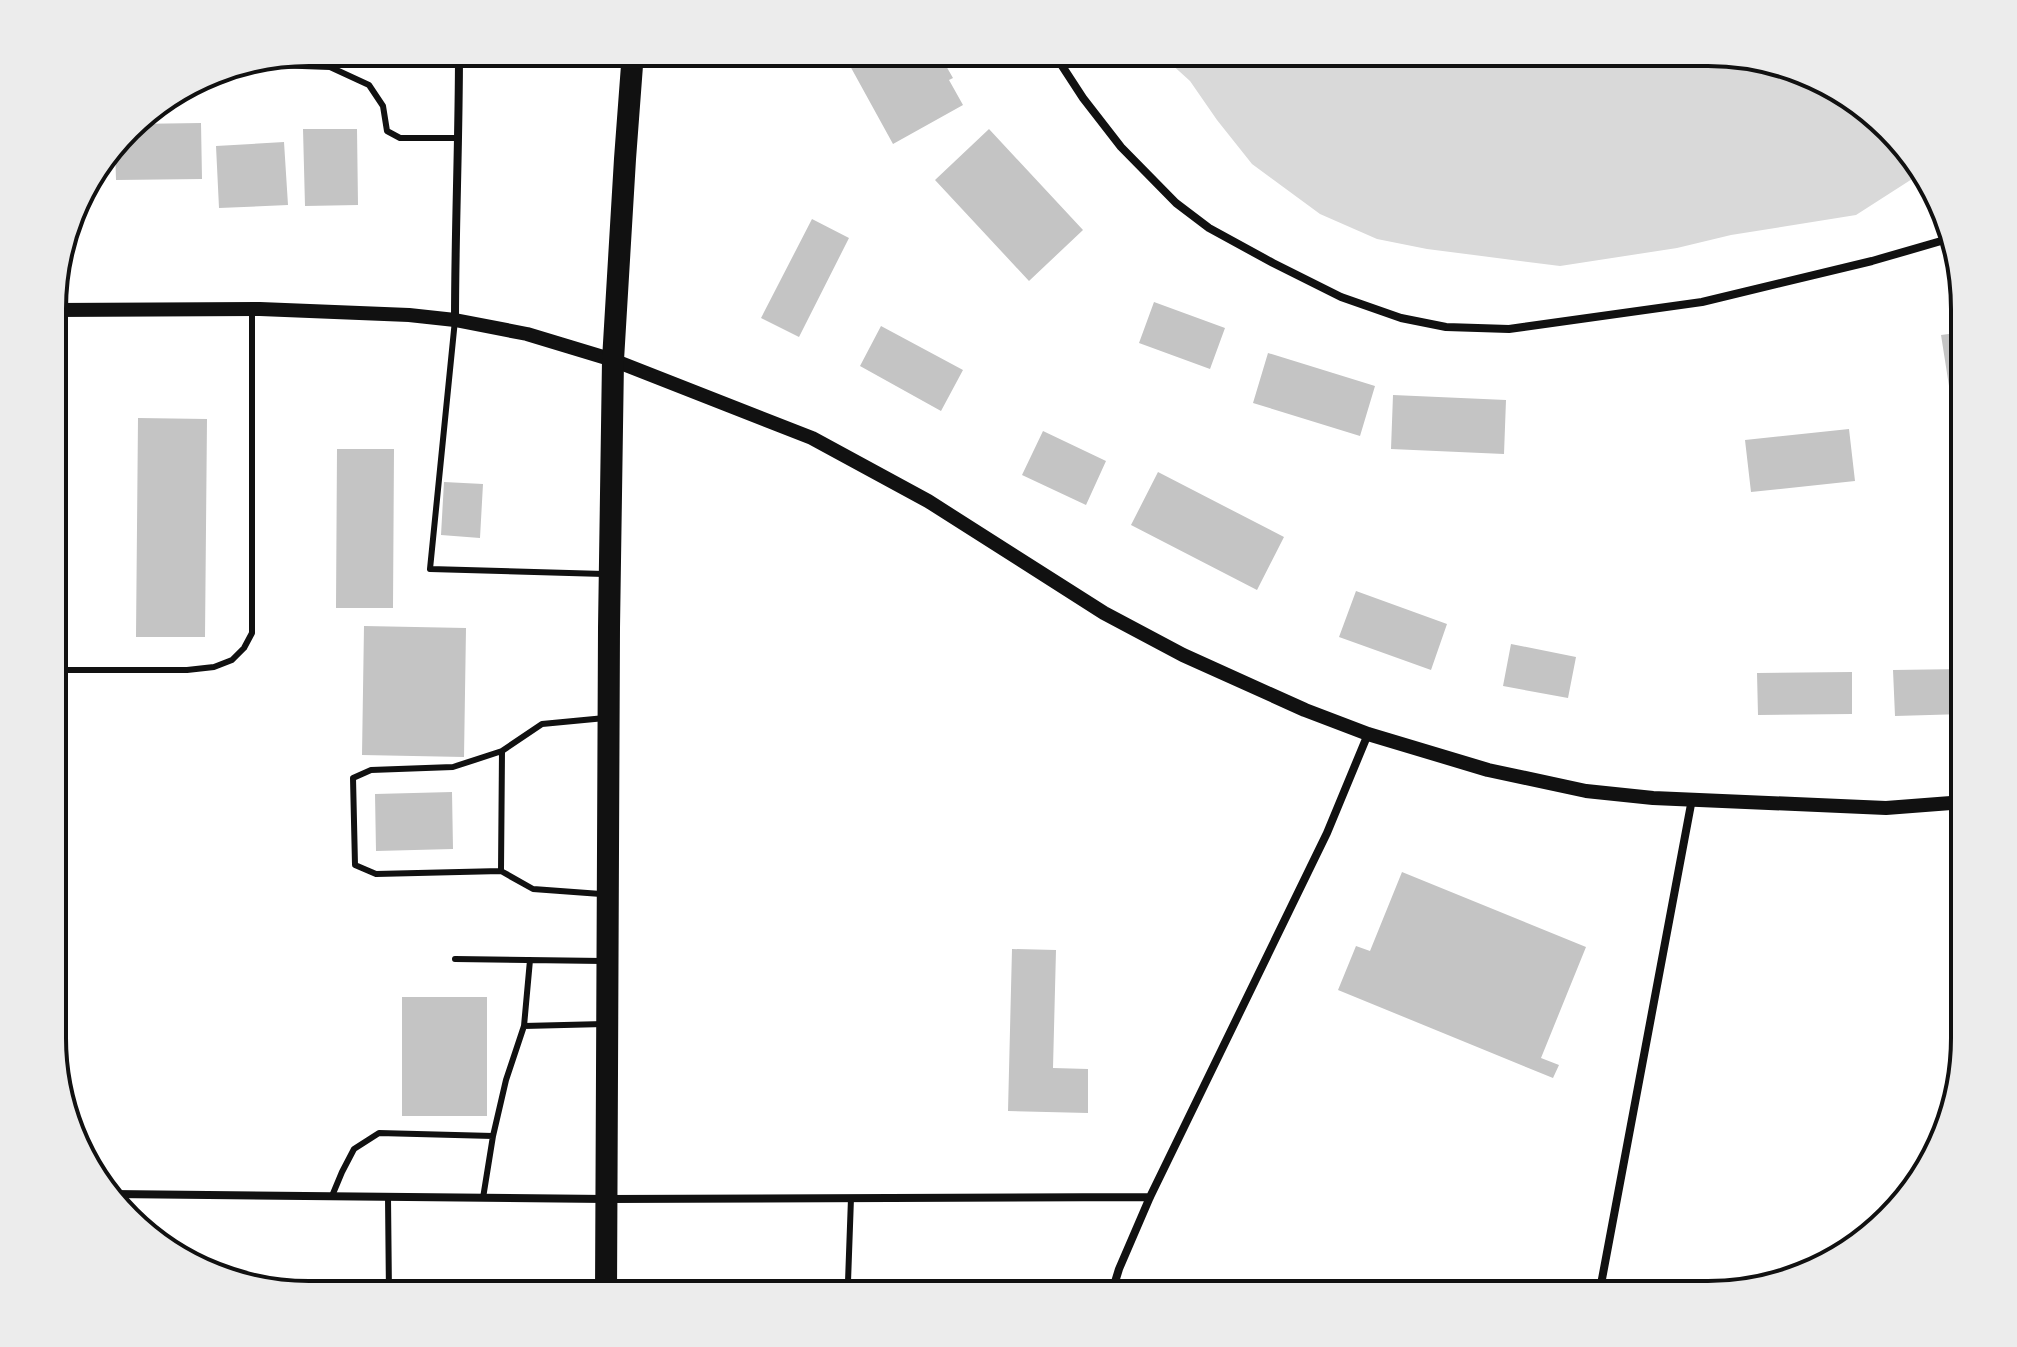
<svg xmlns="http://www.w3.org/2000/svg" width="2017" height="1347" viewBox="0 0 2017 1347" font-family="'Roboto Serif',serif">
	<rect width="100%" height="100%" fill="#fff"/>
	<path fill="#d9d9d9" d="M1158,52H1708L1790,65L1851,96L1923,172L1856,215L1731,235L1677,248L1560,266L1427,249L1377,239L1320,214L1252,164L1217,120L1190,81Z"/>
	<path fill="#c4c4c4" d="M870,52H938L953,78L949,80L963,105L893,144L849,64Z
		M201,123L202,179L116,180L115,147L133,124Z
		M303,129H357L358,205L305,206Z
		M989,129L1083,230L1029,281L935,180Z
		M284,142L288,205L219,208L216,146Z
		M812,219L849,238L799,337L761,318Z
		M1154,302L1225,328L1210,369L1139,343Z
		M881,326L963,370L941,411L860,366Z
		M1964,332V384L1949,386L1941,335Z
		M1268,353L1375,386L1360,436L1253,403Z
		M1393,395L1506,400L1504,454L1391,449Z
		M138,418L207,419L205,637H136Z
		M1849,429L1855,481L1751,492L1745,440Z
		M1043,431L1106,461L1086,505L1022,475Z
		M337,449H394L393,608H336Z
		M1158,472L1284,537L1257,590L1131,525Z
		M444,482L483,484L480,538L441,535Z
		M1356,591L1447,624L1431,670L1339,637Z
		M364,626L466,628L464,757L362,755Z
		M1511,644L1576,657L1568,698L1503,686Z
		M1964,669V714L1895,716L1893,670Z
		M1852,672V714L1758,715L1757,673Z
		M452,792L453,849L376,851L375,794Z
		M1402,872L1586,947L1541,1058L1559,1065L1553,1078L1338,990L1356,946L1370,951Z
		M1012,949L1056,950L1053,1068L1088,1069V1113L1008,1111Z
		M402,997H487V1116H402Z"/>
	<g fill="none" stroke-linecap="round" stroke-linejoin="round">
		<path stroke="#111" stroke-width="6" d="M249,64L330,67L369,85L383,106L387,131L400,138H458
			M455,320L430,569L604,574
			M62,670H187L214,667L232,660L244,648L252,633V310
			M501,871L502,751
			M601,894L533,889L501,871L376,874L355,865L353,778L371,770L453,767L502,751L542,724L605,718
			M455,959L603,961
			M524,1026L604,1024
			M332,1196L342,1172L354,1149L379,1133L493,1136
			M388,1197L389,1295
			M483,1198L493,1136L506,1080L524,1026L530,960
			M720,1295L848,1282L851,1198"/>
		<path stroke="#111" stroke-width="8" d="M1053,52L1083,98L1121,147L1176,203L1209,228L1273,263L1341,297L1401,318L1446,327L1509,329L1702,302L1872,261L1948,239
			M60,310L64,386L63,642L59,755L62,995L61,1091
			M455,320C455,231 459,141 459,52
			M112,1194L606,1199L1150,1197
			M1111,1295L1119,1269L1150,1197L1327,833L1368,734
			M1599,1295L1692,799"/>
		<path stroke="#111" stroke-width="14" d="M54,310L260,309L409,315L455,320L527,334L613,360L812,438L928,501L1104,613L1183,655L1305,710L1368,734L1488,770L1586,791L1653,798L1886,808L1964,802"/>
		<path stroke="#111" stroke-width="22" d="M606,1295L609,628L613,360L625,159L633,52"/>
	</g>
	<path d="M0 0H2017V1347H0ZM309 66H1708A243 243 0 0 1 1951 309V1038A243 243 0 0 1 1708 1281H309A243 243 0 0 1 66 1038V309A243 243 0 0 1 309 66Z" fill="#ececec" fill-rule="evenodd"/>
	<path fill="none" stroke="#111" stroke-width="4" d="M309 66H1708A243 243 0 0 1 1951 309V1038A243 243 0 0 1 1708 1281H309A243 243 0 0 1 66 1038V309A243 243 0 0 1 309 66Z"/>
</svg>
